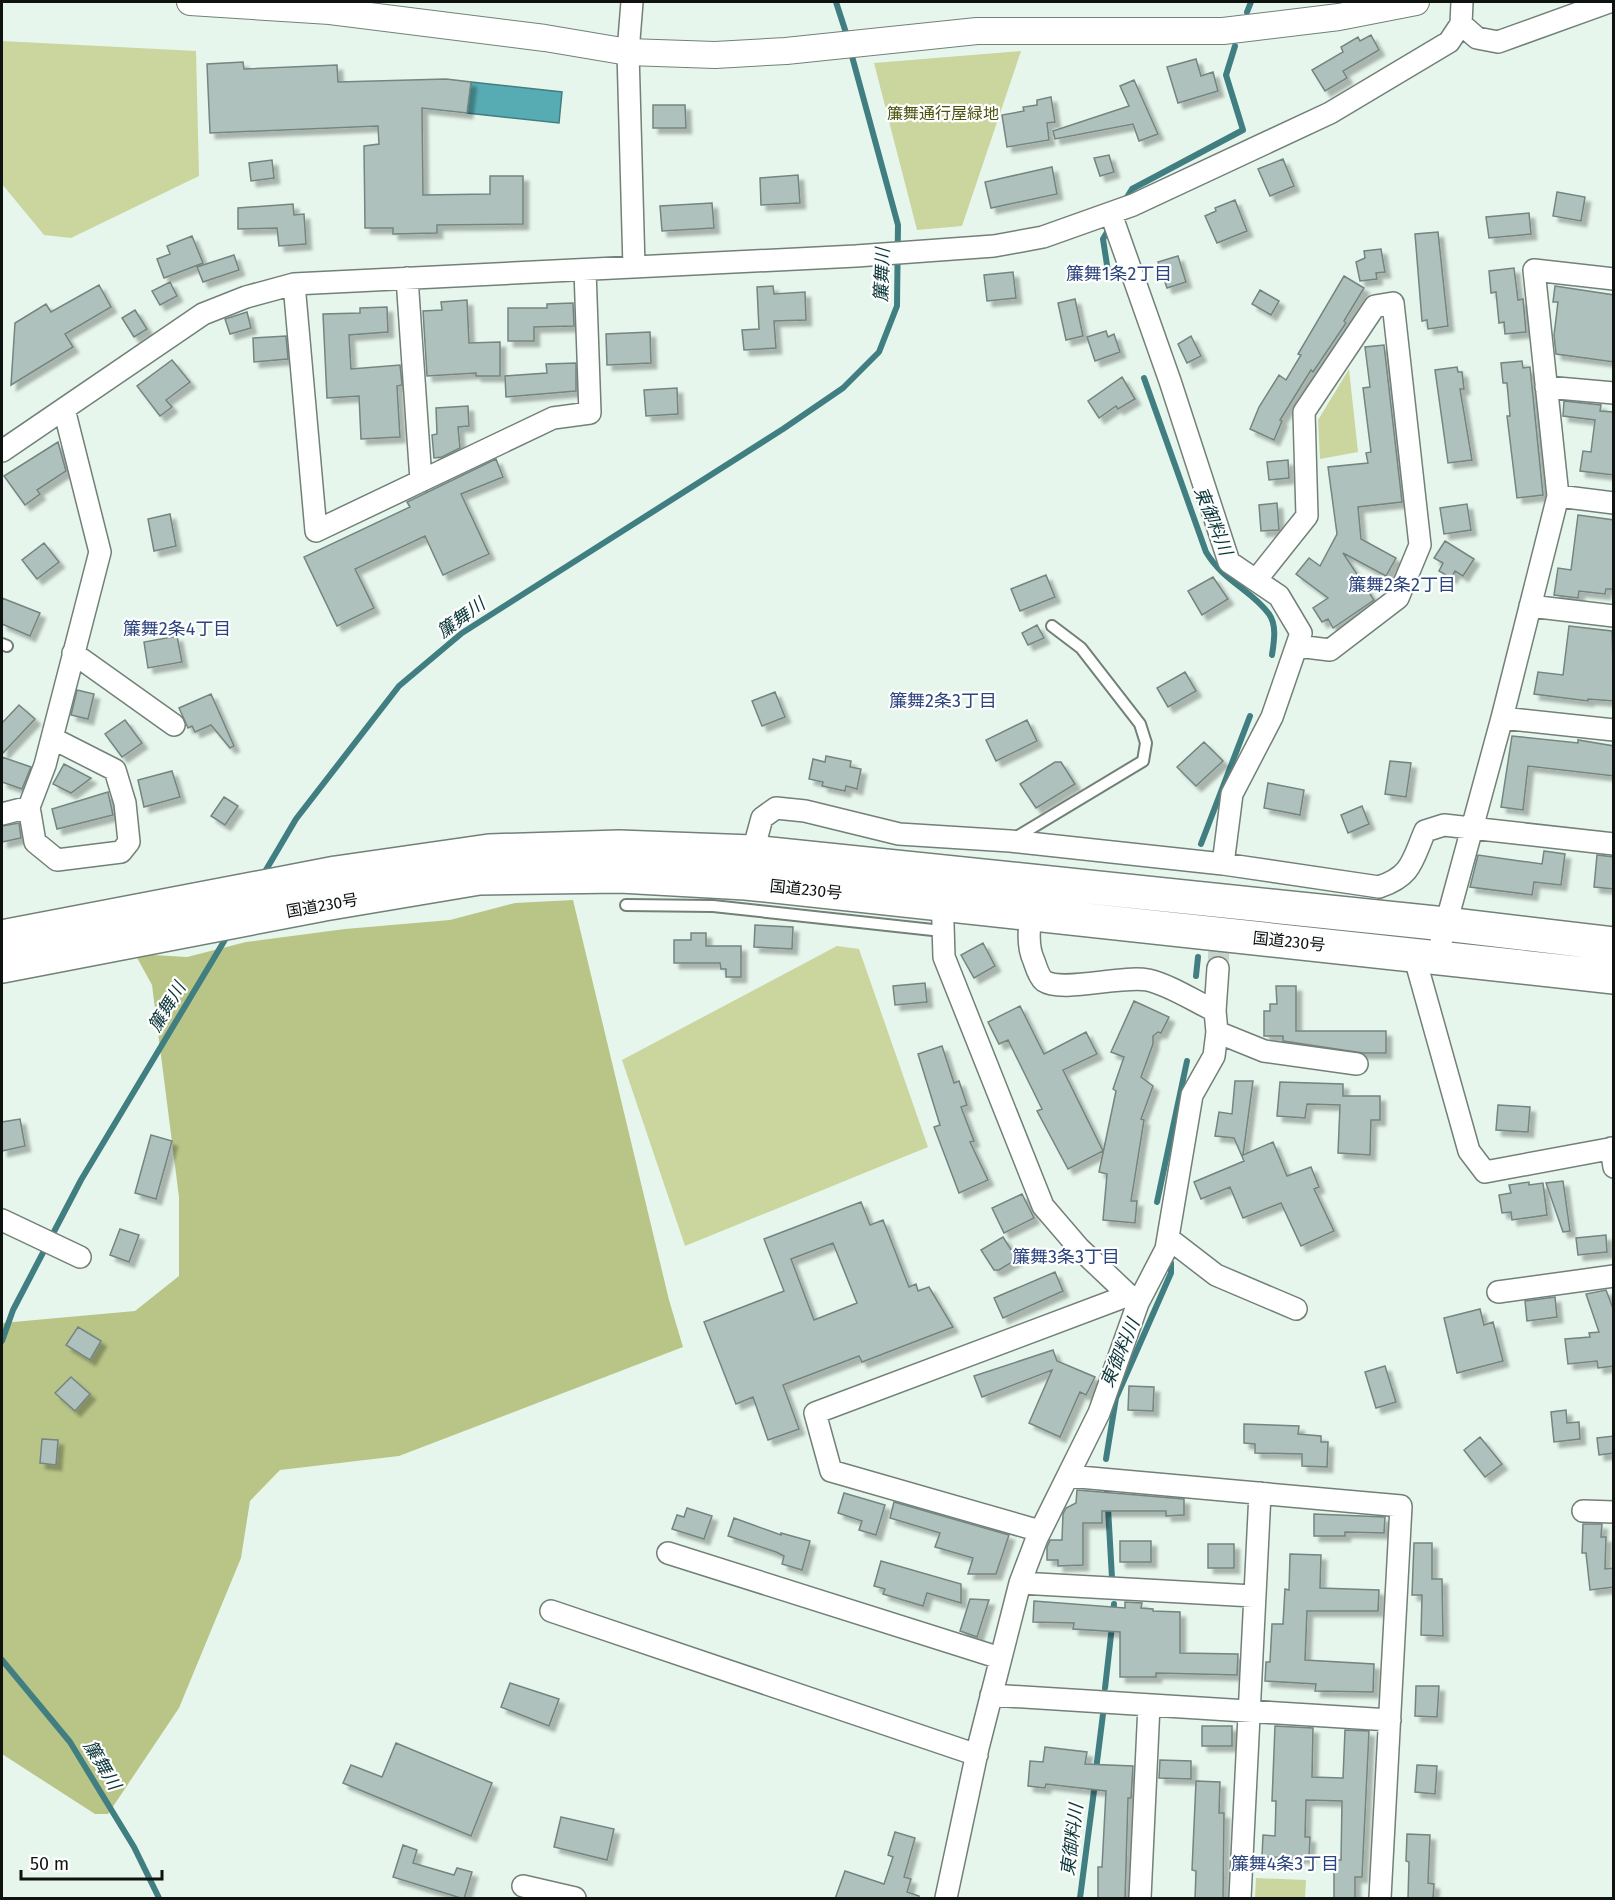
<svg xmlns="http://www.w3.org/2000/svg" width="1615" height="1900" viewBox="0 0 1615 1900" font-family="'Fira Sans','Noto Sans JP',sans-serif">
	<defs>
		<filter id="shadow"><feDropShadow dx="5.5" dy="5.5" stdDeviation="1.5" flood-color="#0004"/></filter>
	</defs>
	<rect width="100%" height="100%" fill="#e6f6ec"/>
	<path fill="#cad69d" d="M2,41L196,51L199,176L71,238L44,235L2,184Z
		M1021,51L962,226L917,230L874,63Z
		M1349,369L1358,452L1320,459L1318,420Z
		M837,946L859,949L928,1147L685,1246L622,1060Z
		M1256,1878L1306,1880L1305,1898H1255Z"/>
	<path fill="#b8c587" d="M573,900L669,1300L683,1347L399,1456L280,1470L250,1501L241,1558L179,1708L108,1814H95L2,1754V1323L135,1311L179,1276V1197L152,985L135,954L187,957L246,942L345,929L450,920L515,903Z"/>
	<path fill="#57acb3" stroke="#417e82" stroke-width="1.5" d="M471,82L562,92L559,123L467,113Z"/>
	<g fill="none" stroke-linecap="round" stroke-linejoin="round">
		<path stroke="#417e82" stroke-width="6" d="M836,2L848,39
			M1247,12L1251,2
			M1124,202L1132,189L1243,130L1226,75L1235,46
			M1109,278L1103,239L1110,227
			M1144,378L1206,552C1224,582 1252,590 1269,614C1277,625 1274,642 1272,655
			M1201,844L1250,716
			M263,875L296,819L399,686L462,633L783,429L843,388L879,352L897,306L898,225L850,49
			M1196,976L1198,957
			M1157,1202L1187,1061
			M2,1341L13,1310L81,1180L229,933
			M1106,1459L1116,1398L1171,1273V1263
			M1107,1490L1112,1578
			M1113,1615L1114,1604
			M2,1660L70,1742L134,1847L159,1898
			M1105,1688L1112,1626
			M1096,1770L1103,1714
			M1080,1898L1095,1783"/>
	</g>
	<path fill="#afc1bd" stroke="#748581" stroke-width="1.5" fill-rule="evenodd" filter="url(#shadow)" d="M1371,35L1379,50L1343,71L1347,78L1325,91L1312,70L1343,52L1341,47L1358,37L1360,41Z
		M1196,59L1201,76L1213,72L1218,91L1178,103L1167,67Z
		M243,62L244,69L337,65L338,82L446,79L471,82L467,113L422,108L423,195L490,194V176H523V224L437,225V233L393,234V228H365L364,146L379,144L378,126L210,133L207,64Z
		M1134,80L1158,134L1139,141L1133,124L1055,139L1053,131L1129,106L1120,86Z
		M1051,97L1055,122L1047,123L1049,140L1007,147L1002,115L1024,111L1023,107L1037,105V100Z
		M653,105H685L686,128H653Z
		M1109,155L1114,172L1100,176L1094,158Z
		M1283,159L1294,186L1270,196L1258,169Z
		M272,160L274,178L251,181L249,163Z
		M1052,167L1057,194L991,208L985,182Z
		M798,175L800,203L761,205L760,178Z
		M1557,192L1585,197L1581,221L1553,216Z
		M1235,200L1247,231L1217,243L1205,216L1216,211L1215,208Z
		M712,203L714,228L662,231L660,206Z
		M293,204L294,215L304,214L306,244L279,246L277,228L238,229V208Z
		M1529,213L1531,234L1489,238L1486,217Z
		M1438,232L1448,326L1428,329L1427,320L1422,321L1415,234Z
		M192,236L203,263L164,278L157,259L170,254L167,246Z
		M1381,249L1385,272L1376,273L1377,279L1360,281L1356,262L1365,258L1364,251Z
		M234,255L239,270L203,282L197,267Z
		M1178,256L1186,282L1167,288L1158,262Z
		M1514,268L1518,300L1523,299L1526,332L1505,334L1504,322L1499,323L1496,292L1491,293L1489,271Z
		M1013,272L1016,298L987,301L984,275Z
		M1344,276L1364,288L1344,321L1346,323L1313,372L1311,370L1280,420L1282,421L1274,440L1250,429L1259,407L1279,375L1286,380L1301,355L1298,354Z
		M170,282L177,296L160,305L152,291Z
		M99,285L111,307L65,334L73,347L11,385L15,323L46,304L51,312Z
		M773,286L774,294L805,292L806,320L774,321L776,348L744,350L742,330L759,329L757,287Z
		M1555,286L1614,295V362L1556,354L1554,335L1558,302H1553Z
		M1260,290L1279,301L1271,315L1252,304Z
		M1075,299L1083,336L1066,340L1058,303Z
		M467,300L469,343L500,342V376H476V373L427,376L423,311L442,310L441,302Z
		M573,303L574,326L534,327V341H508V308H547V304Z
		M387,307L388,332L349,335L351,369L400,365L402,385L397,386L400,437L361,439L359,396L327,398L323,314L360,313V308Z
		M135,310L147,329L134,337L122,318Z
		M247,312L251,328L230,334L225,319Z
		M1106,331L1108,337L1114,334L1120,352L1095,361L1087,337Z
		M650,332L651,363L607,365L606,334Z
		M286,336L288,359L254,362L253,338Z
		M1191,336L1201,356L1187,363L1178,344Z
		M1384,345L1402,502L1358,507L1361,539L1396,558L1386,576L1343,553L1374,600L1333,628L1328,619L1322,622L1313,608L1328,598L1296,574L1309,558L1320,566L1337,534L1328,467L1368,463L1366,453L1371,452L1363,388L1370,387L1365,347Z
		M172,360L190,382L166,400L172,407L160,416L137,386Z
		M1522,361L1523,368L1530,367L1543,495L1517,498L1507,416H1510L1507,383H1503L1501,363Z
		M576,363V391L506,397L505,376L547,373L546,364Z
		M1457,367L1458,372H1462L1464,389H1460L1472,460L1448,463L1435,370Z
		M1122,377L1135,399L1118,409L1116,406L1099,418L1088,401Z
		M677,388L678,414L646,416L644,390Z
		M1564,401L1601,405L1600,411L1614,412V475L1580,471L1583,451L1591,452L1595,420L1563,416Z
		M468,406L469,426L458,427L460,448L442,457L434,458L432,435L437,434L436,408Z
		M58,442L66,471L37,490L40,494L25,505L4,476Z
		M496,459L503,477L461,494L489,554L443,575L425,536L355,569L374,608L337,626L304,557L410,507L407,502Z
		M1288,460L1289,478L1269,480L1267,462Z
		M1277,503L1279,530L1261,531L1259,505Z
		M1467,504L1471,530L1444,534L1440,508Z
		M170,514L176,546L154,551L148,519Z
		M1578,515L1614,520V589H1606L1605,594L1579,591L1578,598L1554,595L1558,568L1571,570Z
		M1445,541L1474,559L1463,576L1455,571L1451,578L1439,571L1443,563L1434,558Z
		M44,543L59,562L37,579L22,560Z
		M1046,575L1055,597L1020,611L1011,589Z
		M1213,577L1228,599L1202,615L1188,591Z
		M2,598L40,613L30,636L2,624Z
		M1037,625L1044,638L1028,645L1022,633Z
		M1569,626L1612,631L1614,701L1588,699V701L1534,694L1538,672L1563,675Z
		M177,636L182,662L148,668L144,642Z
		M1185,672L1196,691L1168,707L1157,688Z
		M77,690L94,694L88,719L71,715Z
		M775,692L785,717L762,726L752,701Z
		M211,694L234,746L230,748L211,725L195,732L192,726L188,728L179,708Z
		M19,705L35,719L2,754V723Z
		M125,720L142,743L122,757L105,734Z
		M1027,720L1037,741L996,761L986,740Z
		M1512,736L1578,743V740L1614,746V776L1528,766L1523,810L1501,807Z
		M1204,742L1223,761L1196,786L1177,767Z
		M826,756L851,761L850,767L861,769L857,789L846,786L845,791L822,786L823,782L809,779L813,759L825,762Z
		M2,757L31,767L22,789L2,782Z
		M1390,761L1411,763L1406,797L1385,794Z
		M1055,762H1061L1075,784L1036,808L1020,784Z
		M64,764L91,778L71,793L53,784Z
		M172,771L180,797L144,807L138,780Z
		M1268,783L1304,790L1300,815L1264,808Z
		M108,792L113,815L57,829L52,809Z
		M224,797L238,806L225,825L211,816Z
		M1362,806L1369,824L1348,833L1341,815Z
		M19,823L21,838L2,842V826Z
		M1544,851L1565,854L1561,885L1534,882L1532,895L1470,887L1478,855L1542,864Z
		M1597,855L1614,857V889L1594,887Z
		M755,925L793,927L792,949L754,947Z
		M691,933H706V946H741V977H726V969H721L720,963H674V940H691Z
		M983,943L995,966L974,978L961,955Z
		M925,983L927,1002L895,1005L893,986Z
		M1276,986H1296V1031H1386V1053H1363L1283,1041V1036H1264V1011H1270V1004H1277Z
		M1134,1001L1169,1017L1161,1033L1158,1032L1153,1036V1044L1141,1077L1153,1086L1141,1119L1144,1120L1131,1201H1137L1135,1223L1103,1220L1107,1174L1099,1172L1116,1091L1113,1089L1124,1057L1111,1052Z
		M1020,1006L1044,1054L1086,1032L1097,1054L1063,1070L1103,1151L1068,1169L1037,1111L1042,1109L1008,1040L999,1044L988,1022Z
		M942,1046L954,1083L959,1081L967,1105L961,1107L974,1141L970,1142L988,1180L959,1193L934,1127L940,1125L918,1054Z
		M1235,1081H1253L1243,1155L1273,1142L1287,1176L1311,1167L1319,1187L1314,1189L1334,1231L1301,1246L1281,1203L1243,1218L1230,1187L1201,1199L1194,1182L1244,1161L1234,1138L1215,1136L1219,1112L1232,1114Z
		M1280,1082L1343,1084V1096H1380V1120H1371L1370,1155L1338,1153L1340,1105L1307,1104L1305,1118L1277,1116Z
		M1498,1105L1530,1107L1528,1132L1496,1130Z
		M20,1119L25,1146L2,1151V1122Z
		M151,1135L172,1141L156,1199L135,1193Z
		M1563,1181L1570,1231L1563,1232L1546,1183Z
		M1529,1182V1185L1543,1183L1547,1215L1512,1220L1511,1212L1502,1213L1499,1195L1511,1193L1509,1185Z
		M1022,1194L1034,1218L1004,1233L992,1208Z
		M861,1202L870,1225L883,1220L909,1287L916,1284L918,1291L929,1287L953,1327L862,1362L859,1356L783,1385L799,1429L768,1440L753,1397L736,1404L704,1322L784,1291L764,1239ZM833,1243L857,1303L814,1320L791,1259Z
		M120,1229L139,1235L129,1262L110,1255Z
		M1606,1235L1607,1252L1578,1255L1576,1238Z
		M1003,1237L1017,1259L999,1270H994L981,1250Z
		M1055,1272L1063,1291L1003,1318L994,1298Z
		M1606,1290L1614,1311V1366L1598,1368L1597,1361L1568,1364L1565,1339L1590,1337L1589,1333L1599,1332L1586,1294Z
		M1555,1297L1557,1317L1527,1321L1525,1301Z
		M1480,1309L1484,1325L1493,1322L1503,1361L1457,1373L1444,1318Z
		M78,1327L101,1341L90,1360L66,1345Z
		M1053,1350L1057,1361L1095,1377L1086,1395L1080,1392L1060,1437L1029,1423L1052,1370L982,1397L974,1376Z
		M1385,1366L1396,1402L1376,1408L1365,1372Z
		M71,1377L90,1394L75,1411L55,1393Z
		M1129,1386L1154,1387L1153,1411L1128,1410Z
		M1566,1410L1567,1423L1579,1422L1580,1439L1554,1442L1551,1412Z
		M1244,1424L1299,1426L1298,1434L1321,1436V1442H1328L1327,1467L1302,1466V1454L1255,1453V1444L1244,1443Z
		M1614,1436V1453L1599,1455L1597,1438Z
		M1480,1437L1502,1464L1485,1477L1464,1450Z
		M42,1439L58,1440L56,1465L40,1463Z
		M1077,1490L1184,1499V1515L1166,1516V1511H1102V1523H1083V1565L1058,1566V1560H1047V1547L1050,1540H1062L1063,1514L1066,1508L1076,1503Z
		M844,1493L885,1505L876,1535L859,1530L862,1521L838,1513Z
		M894,1502L1009,1535L996,1574H968L973,1558L935,1547L940,1533L890,1518Z
		M687,1508L712,1516L704,1539L672,1529L677,1515L684,1517Z
		M1314,1514L1385,1517L1384,1533L1345,1532V1536H1314Z
		M734,1518L781,1535V1533L810,1541L802,1570L782,1564L784,1556L776,1552L728,1536Z
		M1583,1524H1602L1601,1537H1606L1605,1569L1614,1568V1587L1590,1590L1586,1553H1582Z
		M1120,1541H1151V1562H1120Z
		M1414,1543H1432V1579H1442L1443,1636L1421,1635L1422,1595H1412Z
		M1208,1544H1234V1568H1208Z
		M1290,1554L1321,1555L1320,1588L1379,1590L1378,1611H1307L1305,1660L1374,1664L1373,1692L1315,1691L1316,1684L1265,1681L1266,1662H1270L1272,1624H1283L1285,1589L1289,1590Z
		M881,1561L961,1584V1603L927,1593L923,1606L883,1594L885,1589L874,1586Z
		M970,1599L989,1600L977,1637L960,1631Z
		M1034,1601L1125,1608V1602L1142,1603L1141,1608L1153,1609V1611L1180,1612V1653L1238,1654L1237,1675L1156,1673V1677H1120V1632L1073,1629L1074,1623L1033,1622Z
		M510,1683L559,1699L549,1726L501,1707Z
		M1416,1686H1439L1437,1717L1415,1716Z
		M1202,1726H1232V1746H1202Z
		M1275,1726L1313,1728L1312,1777L1343,1778L1345,1730L1369,1731L1362,1877H1355V1899H1334V1860H1341L1342,1801L1306,1800L1305,1837H1310L1309,1858L1262,1857L1263,1835L1275,1836L1276,1801H1272Z
		M396,1743L492,1783L471,1836L343,1783L351,1765L382,1777Z
		M1045,1747L1087,1752L1085,1764L1133,1766L1131,1798H1128L1125,1899H1098V1867H1102L1106,1791L1046,1784L1045,1788L1028,1786L1030,1761L1043,1762Z
		M1160,1760L1191,1761V1779L1159,1778Z
		M1417,1765L1437,1766L1435,1794L1415,1792Z
		M1196,1781L1220,1782L1219,1813H1224L1223,1899H1195L1196,1871L1192,1870Z
		M561,1817L614,1829L607,1860L554,1847Z
		M895,1832L915,1838L904,1877L911,1879L907,1892L919,1896V1899H835L845,1871L884,1884L893,1857L888,1855Z
		M1407,1834L1430,1835L1428,1883L1434,1884L1433,1899H1408L1409,1862L1406,1861Z
		M403,1845L417,1850L413,1863L454,1875L457,1868L472,1872L464,1899L393,1877Z"/>
	<g fill="none" stroke-linecap="round" stroke-linejoin="round">
		<path stroke="#c6d4cb" stroke-width="21" stroke-dasharray="21 10" stroke-linecap="butt" d="M1218,968L1223,864"/>
		<g stroke="#728078" stroke-width="14">
			<path id="service" d="M2,644L7,646
				M1015,838L1143,761L1146,743L1140,724L1081,648L1052,626
				M626,905L713,906L942,931"/>
		</g>
		<g stroke="#728078" stroke-width="24">
			<path id="minor" d="M632,2L628,52L634,267
				M1461,24L1477,38L1498,42L1609,2
				M1111,214L1170,381L1229,562L1279,596L1301,633L1272,717L1232,794L1223,864
				M407,278L421,481
				M294,284L316,531L553,418L590,413L585,270
				M1546,387L1614,393
				M2,451L203,314L246,297L294,284L856,256L994,246L1043,237L1133,205L1330,113L1449,42L1461,24L1462,2
				M1558,496L1614,503
				M1256,580L1307,516L1304,412L1375,306L1393,303L1420,545L1398,598L1330,650L1297,646
				M1530,606L1614,616
				M73,653L174,725
				M1502,718L1614,730
				M52,738L115,770L125,803L129,842L121,852L57,860L35,842L29,807L45,765L100,552L64,409
				M2,814L29,807
				M750,862L762,818L776,808L805,811L899,834L1010,841L1223,864L1379,887C1412,876 1412,861 1425,831L1444,825L1614,844
				M942,892L944,957L1043,1206L1079,1248L1136,1302
				M1035,903C1029,920 1026,944 1034,961C1036,967 1039,977 1044,981C1062,993 1121,975 1148,980C1170,985 1194,1001 1215,1011
				M1414,955L1469,1151L1485,1172L1614,1148
				M1437,957L1502,718L1558,496L1534,270L1614,279
				M1217,1032L1264,1051L1357,1064
				M1611,1148L1614,1167
				M2,1220L80,1257
				M1168,1238L1216,1275L1296,1309
				M1498,1292L1614,1276
				M1068,1476L1401,1506L1380,1898
				M1583,1511L1614,1512
				M1040,1531L831,1471L815,1413L1129,1295
				M668,1553L1000,1658
				M1020,1583L1253,1596
				M551,1611L977,1755
				M991,1695L1390,1720
				M523,1886L575,1898
				M946,1898L978,1748L1020,1583L1037,1538L1099,1413L1138,1303L1166,1249L1192,1095L1214,1056L1217,1032L1215,1011L1218,968
				M1140,1898L1149,1705
				M1240,1898L1260,1493"/>
		</g>
		<g stroke="#728078" stroke-width="28">
			<path id="tertiary" d="M190,2L330,11L545,38L628,52L715,55L786,51L977,31H1223L1339,17L1416,2"/>
		</g>
		<g stroke="#728078" stroke-width="36">
			<path id="trunk" d="M2,937L336,873L489,851L619,847L752,852L1445,924L1614,944
				M2,966L324,904L479,878L620,876L746,883L1614,977"/>
		</g>
		<use href="#service" stroke="#fff" stroke-width="10"/>
		<use href="#minor" stroke="#fff" stroke-width="21"/>
		<use href="#tertiary" stroke="#fff" stroke-width="26"/>
		<use href="#trunk" stroke="#fff" stroke-width="33"/>
	</g>
	<g text-anchor="middle" stroke-width="4.5" stroke-linejoin="round" paint-order="stroke">
		<g font-size="16" fill="#4a530d" stroke="#fefefe">
			<text x="943" y="119">簾舞通行屋緑地</text>
		</g>
		<g font-size="16" fill="#0e1310" stroke="#fefefe">
			<text transform="translate(806 889) rotate(6)" y="6">国道230号</text>
			<text transform="translate(322 905) rotate(-10)" y="6">国道230号</text>
			<text transform="translate(1289 941) rotate(6)" y="6">国道230号</text>
		</g>
		<g font-size="18" fill="#2d457e" stroke="#fefefe">
			<text x="1119" y="280">簾舞1条2丁目</text>
			<text x="1402" y="591">簾舞2条2丁目</text>
			<text x="177" y="635">簾舞2条4丁目</text>
			<text x="943" y="707">簾舞2条3丁目</text>
			<text x="1066" y="1263">簾舞3条3丁目</text>
			<text x="1285" y="1870">簾舞4条3丁目</text>
		</g>
		<g font-size="18" font-style="italic" fill="#0b3639" stroke="#fefefe">
			<text transform="translate(882 275) rotate(-88)" y="6">簾舞川</text>
			<text transform="translate(1213 521) rotate(68)" y="6">東御料川</text>
			<text transform="translate(461 618) rotate(-36)" y="6">簾舞川</text>
			<text transform="translate(167 1007) rotate(-59)" y="6">簾舞川</text>
			<text transform="translate(1120 1353) rotate(-67)" y="6">東御料川</text>
			<text transform="translate(102 1765) rotate(59)" y="6">簾舞川</text>
			<text transform="translate(1072 1840) rotate(-83)" y="6">東御料川</text>
		</g>
	</g>
	<rect width="1615" height="1900" fill="none" stroke="#0e1310" stroke-width="6"/>
	<path d="M21 1870v9h141v-9" fill="none" stroke="#0e1310" stroke-width="3"/>
	<text x="30" y="1870" font-size="18" fill="#0e1310" stroke="#fefefe" stroke-width="4.5" paint-order="stroke">50 m</text>
</svg>
